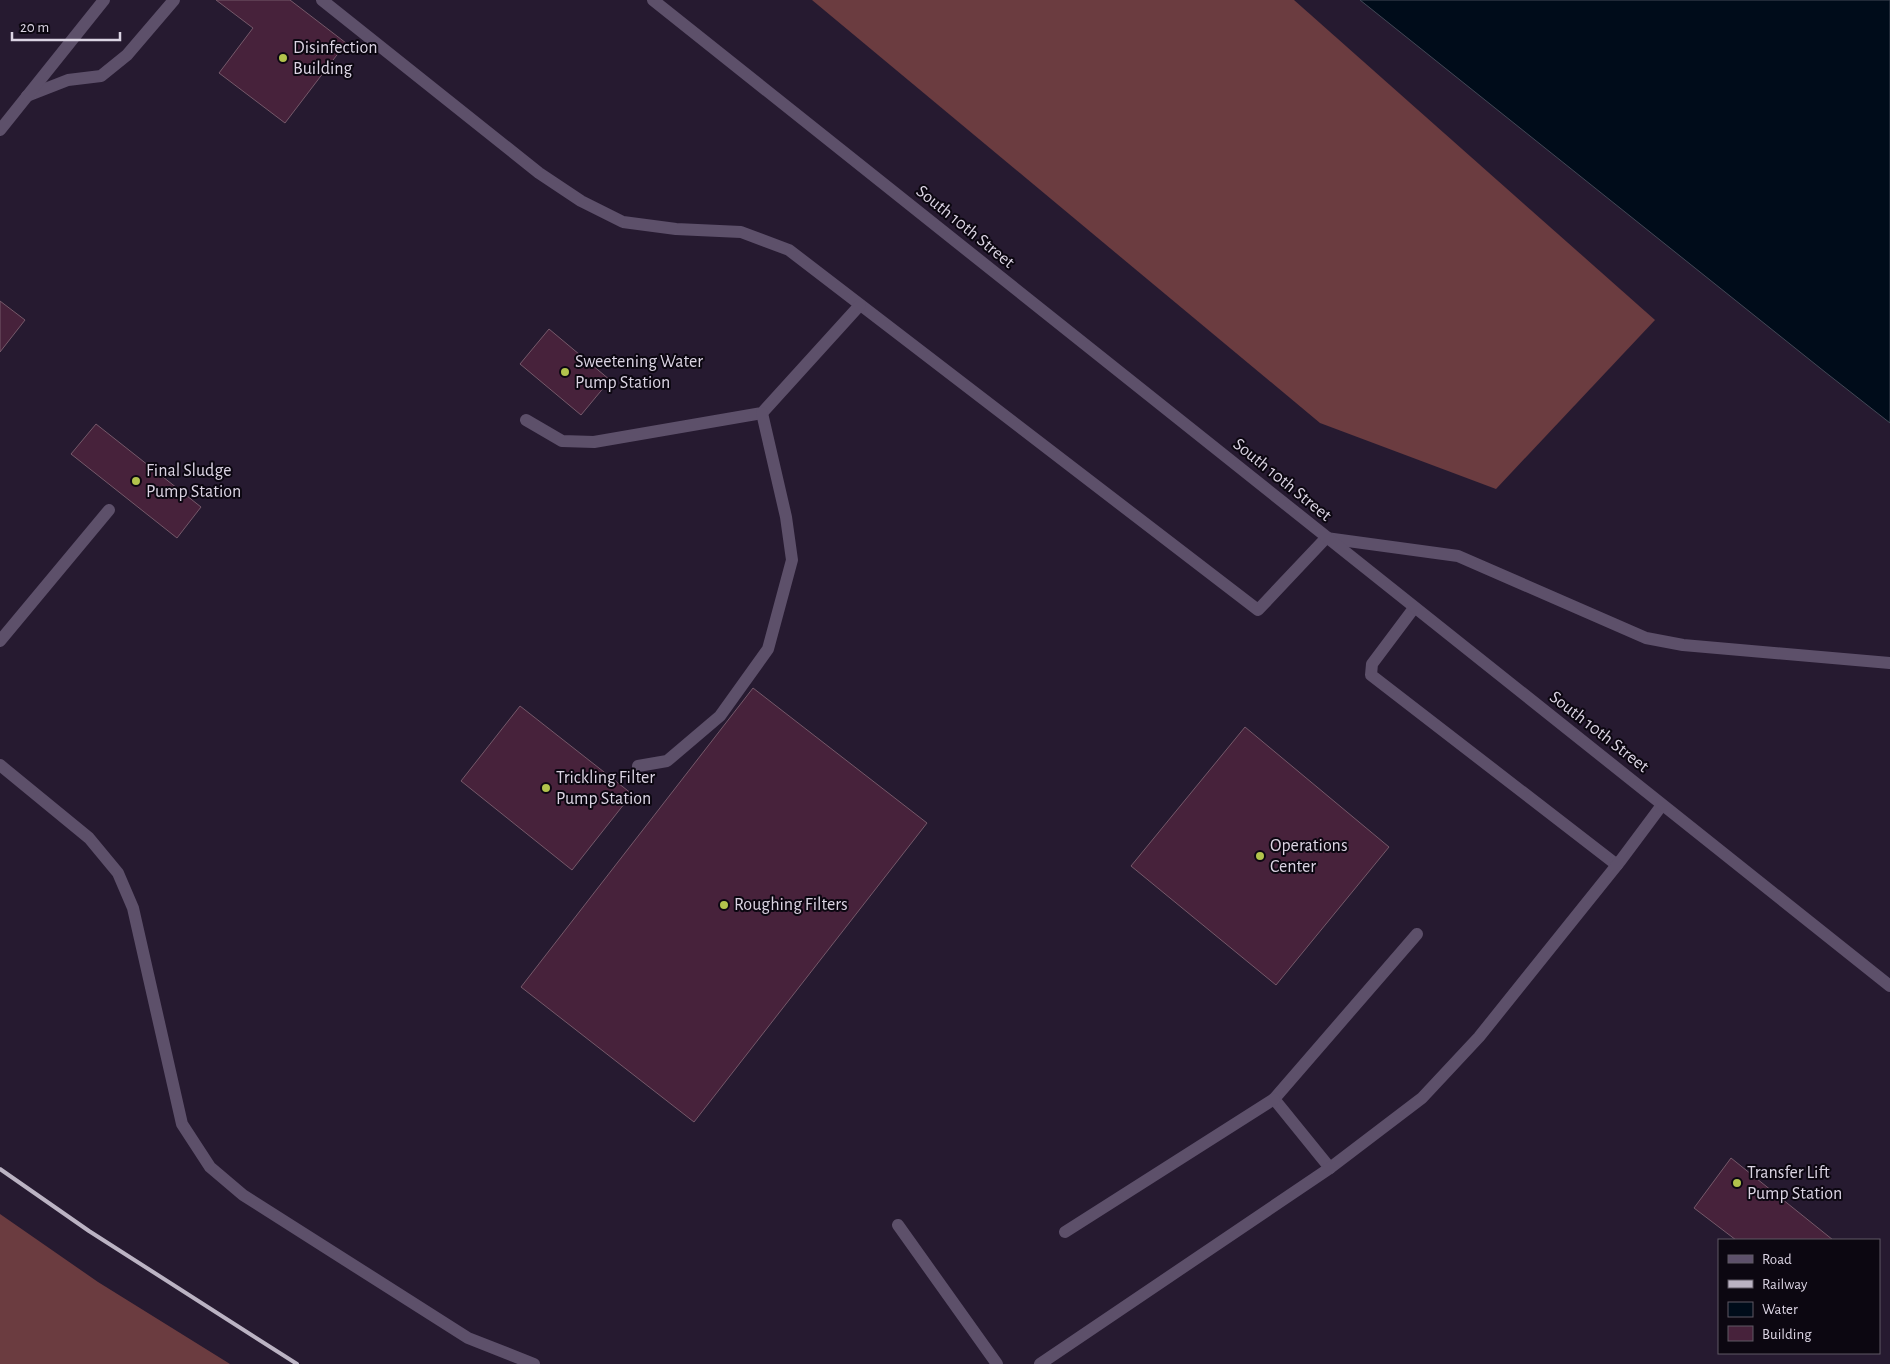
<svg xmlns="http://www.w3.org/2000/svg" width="1890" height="1364" font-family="'Alegreya Sans',sans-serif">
<rect width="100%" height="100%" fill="#261a30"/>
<!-- forest -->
<g fill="#6b3c40">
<path d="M812,0h482l361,320 -159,169 -176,-66z"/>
<path d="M0,1214l98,68 132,82h-230z"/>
</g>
<!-- water -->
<path fill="#000c1a" stroke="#424856" d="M1360,0h530v423l-65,-51z"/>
<!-- building -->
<g fill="#47223b" stroke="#75596a">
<path d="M216,0h74l56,43 -61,80 -66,-50 34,-45z"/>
<path d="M0,301l25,19 -25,32z"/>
<path d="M549,329l61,51 -29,35 -61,-51z"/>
<path d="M96,424l105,83 -24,31 -106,-84z"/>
<path d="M753,688l174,135 -233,299 -173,-135z"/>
<path d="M520,706l112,88 -60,76 -111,-89z"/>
<path d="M1245,727l144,120 -113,138 -145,-119z"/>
<path d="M1731,1158l102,82h-97l-42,-32z"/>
</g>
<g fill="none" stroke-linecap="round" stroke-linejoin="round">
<!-- lane -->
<g stroke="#5d506a" stroke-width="12">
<path d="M322,0l217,173 42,28 42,21 53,7 65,3 48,18 469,360 68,-72 132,18 188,82 37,7 207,18"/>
<path d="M27,96l41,-16 33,-4 26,-21 47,-55"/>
<path d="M0,130l104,-130"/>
<path d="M526,420l36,21 32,1 168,-29 98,-108"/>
<path d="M1414,608l-42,56 -1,11 246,190"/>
<path d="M0,641l109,-131"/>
<path d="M0,765l89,73 29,35 15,35 49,216 28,43 33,28 225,143 66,26"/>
<path d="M638,766l29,-5 53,-45 48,-67 24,-89 -6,-43 -24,-104"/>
<path d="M1330,1168l-56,-69 143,-165"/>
<path d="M898,1225l99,139"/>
<path d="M1065,1232l209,-133"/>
<path d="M1040,1364l290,-196 92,-70 57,-61 142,-177 41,-55"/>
</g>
<!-- street -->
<path stroke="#5d506a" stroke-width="12" d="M653,0l1237,986"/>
<!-- rail -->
<path stroke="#bbb3c3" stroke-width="4" d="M0,1169l89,62 208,133"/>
</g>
<!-- markers -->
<g fill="#b2c34c" stroke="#0c0711" stroke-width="2">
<circle cx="283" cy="58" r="5"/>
<circle cx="565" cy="372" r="5"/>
<circle cx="136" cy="481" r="5"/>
<circle cx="546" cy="788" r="5"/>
<circle cx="1260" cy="856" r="5"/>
<circle cx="724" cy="905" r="5"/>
<circle cx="1737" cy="1183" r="5"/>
</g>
<g text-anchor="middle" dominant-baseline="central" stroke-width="4" stroke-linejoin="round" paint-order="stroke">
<!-- poi labels -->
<g font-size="18" fill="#dbd4e3" stroke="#0c0711" text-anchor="start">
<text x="293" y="48">Disinfection<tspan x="293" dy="21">Building</tspan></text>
<text x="575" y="362">Sweetening Water<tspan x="575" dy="21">Pump Station</tspan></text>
<text x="146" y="471">Final Sludge<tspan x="146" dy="21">Pump Station</tspan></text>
<text x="556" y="778">Trickling Filter<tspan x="556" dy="21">Pump Station</tspan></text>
<text x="1270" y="846">Operations<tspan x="1270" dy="21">Center</tspan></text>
<text x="734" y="905">Roughing Filters</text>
<text x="1747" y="1173">Transfer Lift<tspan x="1747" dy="21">Pump Station</tspan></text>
</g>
<!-- street labels -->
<g font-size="18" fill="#dbd4e3" stroke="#0c0711">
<text transform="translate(965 227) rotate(39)">South 10th Street</text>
<text transform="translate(1282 480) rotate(39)">South 10th Street</text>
<text transform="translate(1599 732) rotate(38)">South 10th Street</text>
</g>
</g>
<!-- legend -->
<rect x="1718" y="1239" width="162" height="115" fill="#0c0711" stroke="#5f5965"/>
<rect x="1728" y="1255" width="25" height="8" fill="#5d506a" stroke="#5f5965"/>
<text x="1762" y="1264" font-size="15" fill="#dbd4e3">Road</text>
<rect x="1728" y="1280" width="25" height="8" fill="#bbb3c3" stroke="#5f5965"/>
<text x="1762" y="1289" font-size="15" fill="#dbd4e3">Railway</text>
<rect x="1728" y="1302" width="25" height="15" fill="#000c1a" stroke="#5f5965"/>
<text x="1762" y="1314" font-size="15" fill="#dbd4e3">Water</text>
<rect x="1728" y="1326" width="25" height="15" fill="#47223b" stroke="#5f5965"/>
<text x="1762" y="1339" font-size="15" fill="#dbd4e3">Building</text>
<!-- scale -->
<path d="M12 32v8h108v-8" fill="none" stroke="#dbd4e3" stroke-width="2.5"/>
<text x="20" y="32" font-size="15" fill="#dbd4e3" stroke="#0c0711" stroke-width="4" paint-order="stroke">20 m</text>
</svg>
